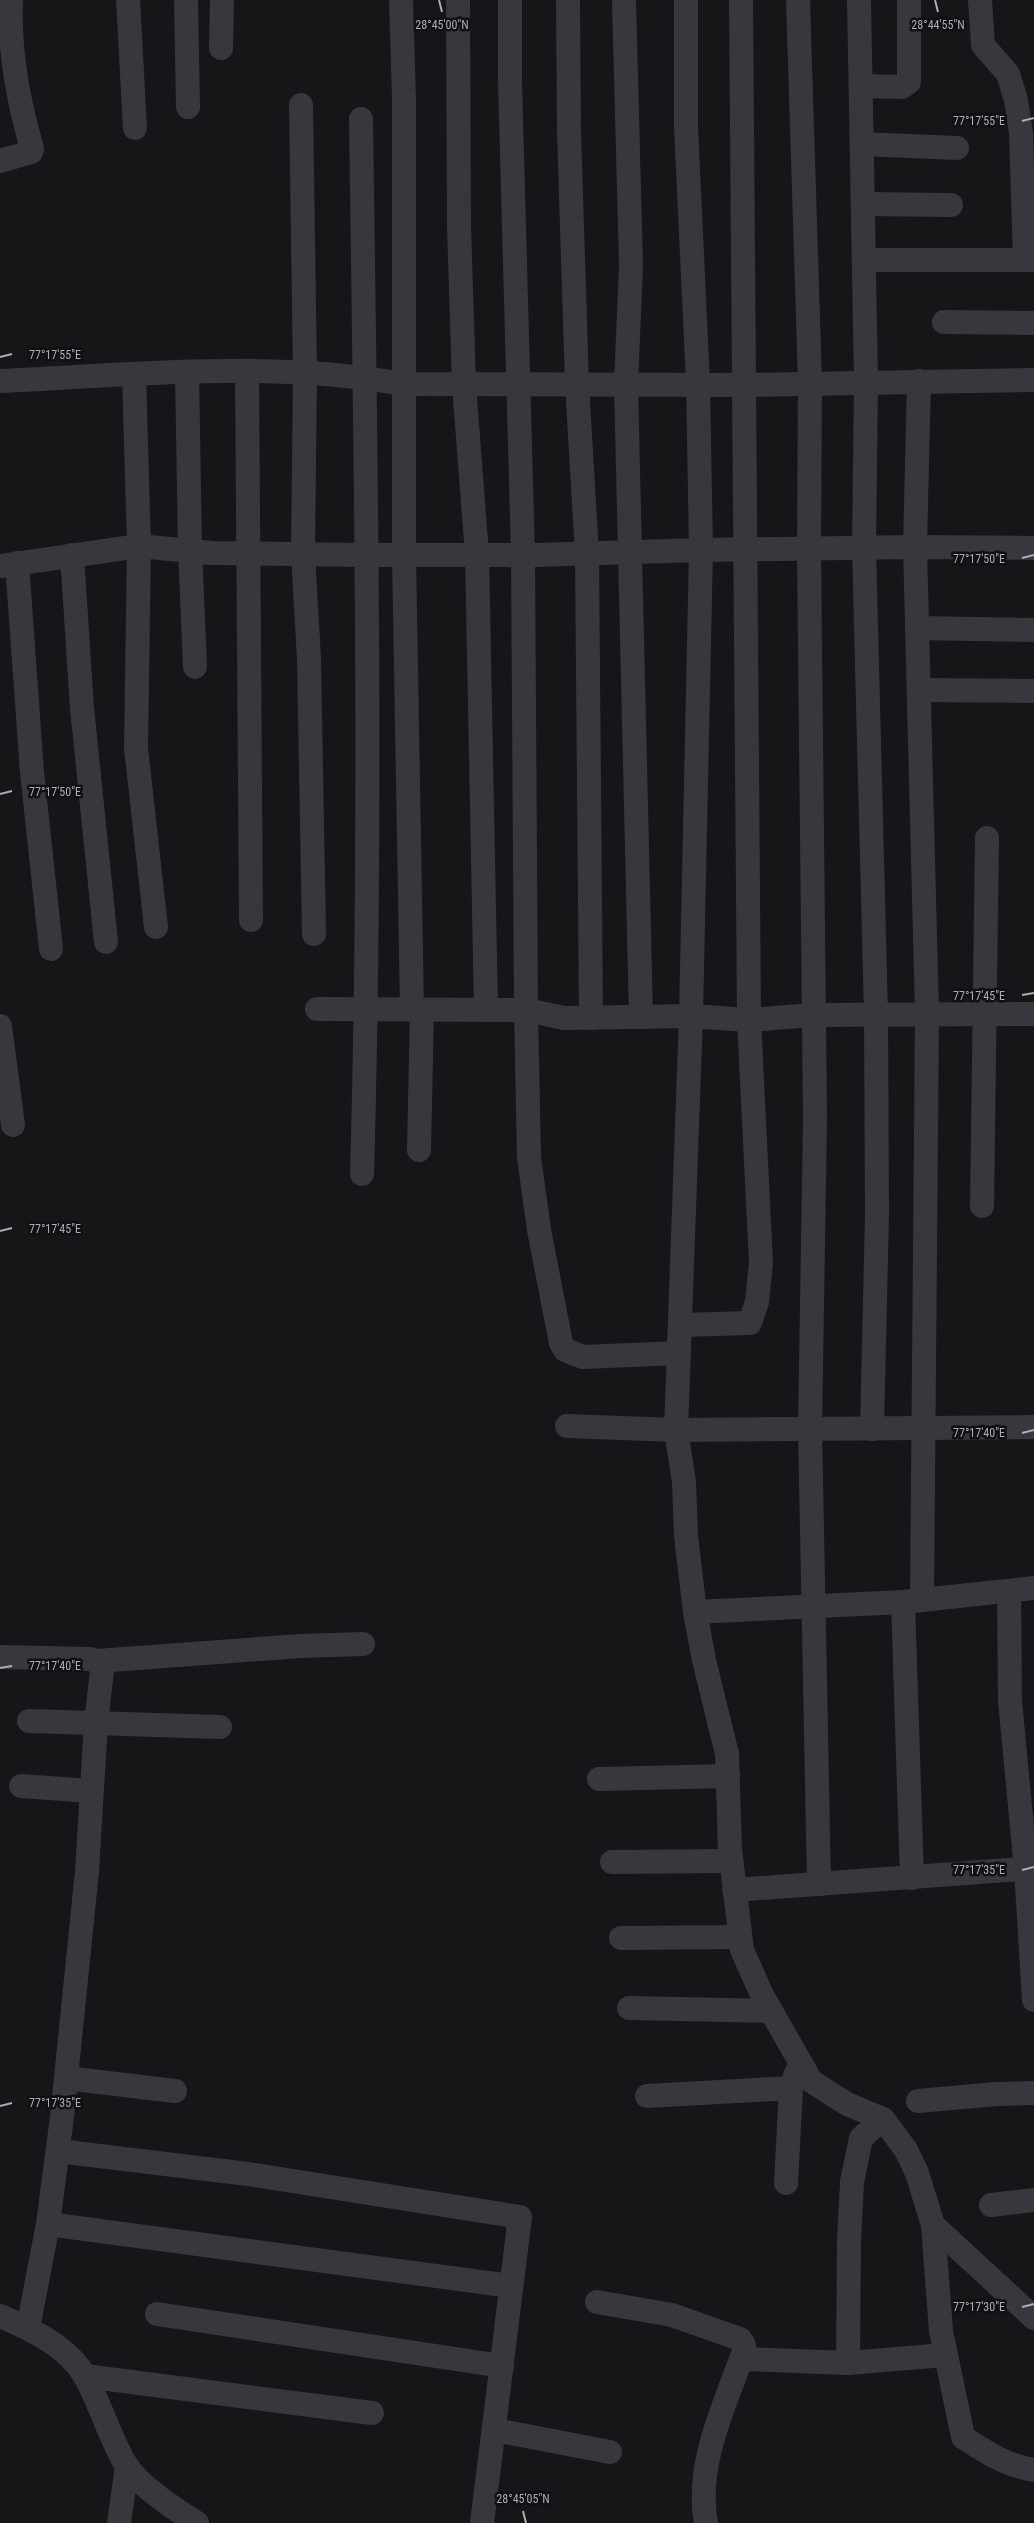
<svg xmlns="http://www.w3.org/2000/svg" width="1034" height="2523" font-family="'Roboto Condensed',sans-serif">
<rect width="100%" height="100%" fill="#161618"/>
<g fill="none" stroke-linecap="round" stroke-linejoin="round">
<!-- minor -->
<g stroke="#37383d" stroke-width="24">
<path d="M128,0l7,128"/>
<path d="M186,0l2,107"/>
<path d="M401,0l3,99v456l8,455"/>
<path d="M458,0l1,225 5,160 13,169 9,456"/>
<path d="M510,0v81l13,474 3,455 3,147 10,73 22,113 4,7 18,7 96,-4"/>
<path d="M568,0l1,132 8,252 10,170 4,464"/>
<path d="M624,0l7,265 -5,119 15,633"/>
<path d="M798,0l12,382 -1,167 6,570 -5,310 9,455"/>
<path d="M859,0l7,381 -2,167 12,466 1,200 -5,215"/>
<path d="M980,0l3,45 25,29 8,26 5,33 4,127"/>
<path d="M221,48l1,-48"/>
<path d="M861,86l41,1 7,-5v-82"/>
<path d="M301,105l4,267 -2,181 6,106 5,275"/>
<path d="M361,119c5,352 11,703 1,1055"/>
<path d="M862,144l95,4"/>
<path d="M0,161l31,-9 1,-3c-14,-50 -23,-97 -21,-149"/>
<path d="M863,204l88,1"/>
<path d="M864,260h170"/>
<path d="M944,322l90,1"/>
<path d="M187,372l3,177 5,118"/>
<path d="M247,372l4,548"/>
<path d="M134,375l5,171 -3,202 20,179"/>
<path d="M0,381c134,-6 270,-21 403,3l342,1 289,-5"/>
<path d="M919,381l-4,166 12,467 -5,586"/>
<path d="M72,555l10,153 24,234"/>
<path d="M17,563l15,209 19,177"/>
<path d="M0,566l139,-20 72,7 155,2h169l166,-5 214,-3 119,1"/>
<path d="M917,628l117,2"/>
<path d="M919,690l115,1"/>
<path d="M317,1009l209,1 38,8 127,-2 58,4 64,-5 221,-1"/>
<path d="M0,1026l13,99"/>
<path d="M419,1150l3,-140"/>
<path d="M982,1206l5,-368"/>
<path d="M680,1325l70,-2 7,-21 4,-39 -12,-243 -8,-1020"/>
<path d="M567,1426l109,4 15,-414 10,-466 -3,-167 -12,-256v-127"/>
<path d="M1009,1591l1,110 16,168 8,131"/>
<path d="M903,1602l9,276"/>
<path d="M695,1612l208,-10 131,-14"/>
<path d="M0,1657l90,2 7,2 5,9 -6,53 -9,148 -25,246 -14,107 -20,104"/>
<path d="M97,1661l203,-15 63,-2"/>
<path d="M29,1721l191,6"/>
<path d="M599,1779l129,-3"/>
<path d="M21,1786l70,5"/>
<path d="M612,1862l119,-1"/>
<path d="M734,1890l300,-22"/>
<path d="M621,1938l119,-1"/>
<path d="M629,2008l142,3"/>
<path d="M66,2078l109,13"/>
<path d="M647,2096l144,-8"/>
<path d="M918,2101l79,-7 37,-1"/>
<path d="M883,2119l23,31 11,23 16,52 101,93"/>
<path d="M58,2151l190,23 272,43 -38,306"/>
<path d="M786,2183l5,-95 5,-15"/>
<path d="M991,2205l43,-5"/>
<path d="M48,2224l463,62"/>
<path d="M933,2225l8,106 22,106c22,15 44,29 71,33"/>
<path d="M597,2302l75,13 68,24 4,6v6c-19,54 -49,113 -38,172"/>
<path d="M157,2314l345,52"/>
<path d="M0,2316c31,13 69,31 86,62 15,28 24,60 40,87 14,22 50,45 71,58"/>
<path d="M741,2359l107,4 97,-8"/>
<path d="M848,2363l1,-123 3,-58 9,-44 22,-19 -36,-15 -36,-23 -49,-86 -20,-45 -12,-101 -3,-95 -23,-94 -9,-48 -9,-76 -2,-54 -8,-52 358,-3"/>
<path d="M85,2376l287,37"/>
<path d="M495,2430l115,22"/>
<path d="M119,2523l8,-57"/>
</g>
</g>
<!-- ticks -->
<path fill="none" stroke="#a8adb8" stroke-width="2" d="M439,0l3,12M935,0l3,12M1022,121l12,-3M0,357l12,-3M1022,558l12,-3M0,794l12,-3M1022,995l12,-2M0,1231l12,-3M1022,1433l12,-3M0,1668l12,-2M1022,1870l12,-3M0,2106l12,-3M1022,2307l12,-3M523,2511l3,12"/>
<g font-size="12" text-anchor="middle" fill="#a8adb8" stroke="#111113" stroke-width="5" stroke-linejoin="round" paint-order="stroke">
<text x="442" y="29">28°45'00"N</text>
<text x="938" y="29">28°44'55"N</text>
<text x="979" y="125">77°17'55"E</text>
<text x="55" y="359">77°17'55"E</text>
<text x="979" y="563">77°17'50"E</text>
<text x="55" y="796">77°17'50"E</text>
<text x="979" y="1000">77°17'45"E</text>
<text x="55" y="1233">77°17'45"E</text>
<text x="979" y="1437">77°17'40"E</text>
<text x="55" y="1670">77°17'40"E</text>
<text x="979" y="1874">77°17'35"E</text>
<text x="55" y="2107">77°17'35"E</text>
<text x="979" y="2311">77°17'30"E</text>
<text x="523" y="2503">28°45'05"N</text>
</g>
</svg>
